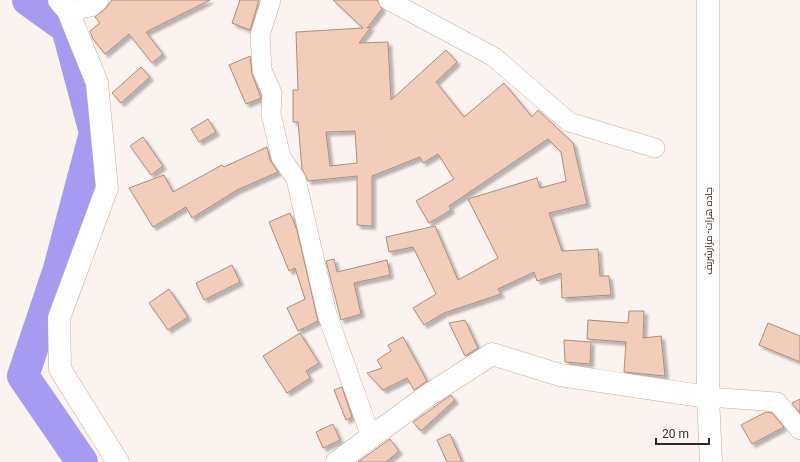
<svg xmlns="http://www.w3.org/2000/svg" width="800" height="462" font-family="Roboto,Cairo,sans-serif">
<defs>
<filter id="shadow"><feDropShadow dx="3.5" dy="3.5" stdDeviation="1" flood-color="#0004"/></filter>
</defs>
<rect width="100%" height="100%" fill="#faf3ef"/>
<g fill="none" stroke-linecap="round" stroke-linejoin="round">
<!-- river -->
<path stroke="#a69af1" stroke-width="32" d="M28,0l39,28 28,105 -36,136 -36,107 59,86"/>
</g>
<!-- building -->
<g fill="#f2cdb9" stroke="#ad8c7a" fill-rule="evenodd" filter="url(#shadow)">
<path d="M112,0h98l-64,32 17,22 -11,9 -23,-29 -24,20 -12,-15 -3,-8 10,-8 -5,-6 11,-9z"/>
<path d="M240,0h19l-9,30 -18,-7z"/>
<path d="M333,0h44l5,9 -15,19 4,-1 -12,16 29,-1 3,58 55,-50 11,12 -21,20 28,35 40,-34 28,34 6,-7 35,33 14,61 -38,9 13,38 36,-2 2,27h9l2,19 -49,3 -1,-25 -24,8 -3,-9 -36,17 3,5 -57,19 -20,12 -11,-17 23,-14 -23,-47 -24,5 -3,-15 49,-11 23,54 40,-22 -30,-59 69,-21 3,10 26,-7 -5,-29 -13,-13 -99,67 2,4 -22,13 -13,-22 38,-22 -16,-25 -15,9 -3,-6 -48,19v50l-15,-1v-49l-49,5 -6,-12 -4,-47h-5v-32h5l-2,-58 67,-4zM355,131l2,32 -27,3 -4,-34z"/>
<path d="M250,56l2,18 9,24 -15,6 -17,-39z"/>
<path d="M141,67l9,10 -29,26 -9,-10z"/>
<path d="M208,119l8,13 -17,10 -8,-13z"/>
<path d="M143,137l20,29 -12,9 -21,-29z"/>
<path d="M267,147l3,13 8,12 -41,18 -45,28 -6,-11 -33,20 -24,-39 35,-13 9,17 49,-27 2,2z"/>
<path d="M290,213l7,17 21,91 -20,10 -11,-23 18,-9 -10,-31 -6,3 -20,-49z"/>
<path d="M334,259l3,13 50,-12 3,15 -36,8 7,31 -20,6 -15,-59z"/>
<path d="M232,265l8,17 -36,18 -8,-17z"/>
<path d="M169,289l19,28 -20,13 -19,-27z"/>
<path d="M629,311h15l-1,27 18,-2 4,40 -41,-4 2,-30 -39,-3 1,-19 40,3z"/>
<path d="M465,320l13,28 -13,8 -16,-33z"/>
<path d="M768,323l32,13v26l-41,-17z"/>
<path d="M300,333l19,30 -13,8 4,7 -23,15 -24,-37z"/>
<path d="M403,337l24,44 -13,9 -7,-12 -24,12 -16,-17 15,-5 -5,-8 14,-9 -3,-6z"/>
<path d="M564,340l27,2 -1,22 -25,-2z"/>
<path d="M342,387l10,30 -6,3 -12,-30z"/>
<path d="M451,395l4,5 -34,31 -8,-9z"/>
<path d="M800,399v14l-8,-10z"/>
<path d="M766,412l6,1 12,14 -32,17 -11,-19z"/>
<path d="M333,424l7,16 -17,8 -7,-16z"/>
<path d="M450,434l12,28h-15l-10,-22z"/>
<path d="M390,439l9,12 -13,11h-28z"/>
</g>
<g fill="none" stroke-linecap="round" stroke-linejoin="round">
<!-- minor casing -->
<g stroke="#ccaa97" stroke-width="20">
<g id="minor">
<path d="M271,0l-11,35 2,35 10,23 -1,21 10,43 15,22 31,135 44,123"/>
<path d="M388,0l106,57 75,65 86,26"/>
<path d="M68,11l23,-4 8,-7"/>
<path d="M708,397l69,5 23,28"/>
</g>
</g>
<!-- tertiary casing -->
<g stroke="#ccaa97" stroke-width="23">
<g id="tertiary">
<path d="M59,0l9,11 29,72 10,105 -48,130 1,51 58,93"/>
<path d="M337,462l90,-66 65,-42 68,21 148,22"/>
</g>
</g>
<!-- trunk casing -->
<g stroke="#ccaa97" stroke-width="23">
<path id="trunk" d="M708,0v397l3,65"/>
</g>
<!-- minor -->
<use href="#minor" stroke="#fff" stroke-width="19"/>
<!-- tertiary -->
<use href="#tertiary" stroke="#fff" stroke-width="22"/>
<!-- trunk -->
<use href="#trunk" stroke="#fff" stroke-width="22"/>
</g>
<g text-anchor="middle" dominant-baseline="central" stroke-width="3" stroke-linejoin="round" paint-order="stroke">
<!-- street labels -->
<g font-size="10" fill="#342720" stroke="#fff">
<text transform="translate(708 231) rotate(-90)">جاده هرات- مزارشریف</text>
</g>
</g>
<!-- scale -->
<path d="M656 438v6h53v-6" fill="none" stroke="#342720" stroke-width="2"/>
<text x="662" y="438" font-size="12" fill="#342720" stroke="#ffffff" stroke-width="3" paint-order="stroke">20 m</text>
</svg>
